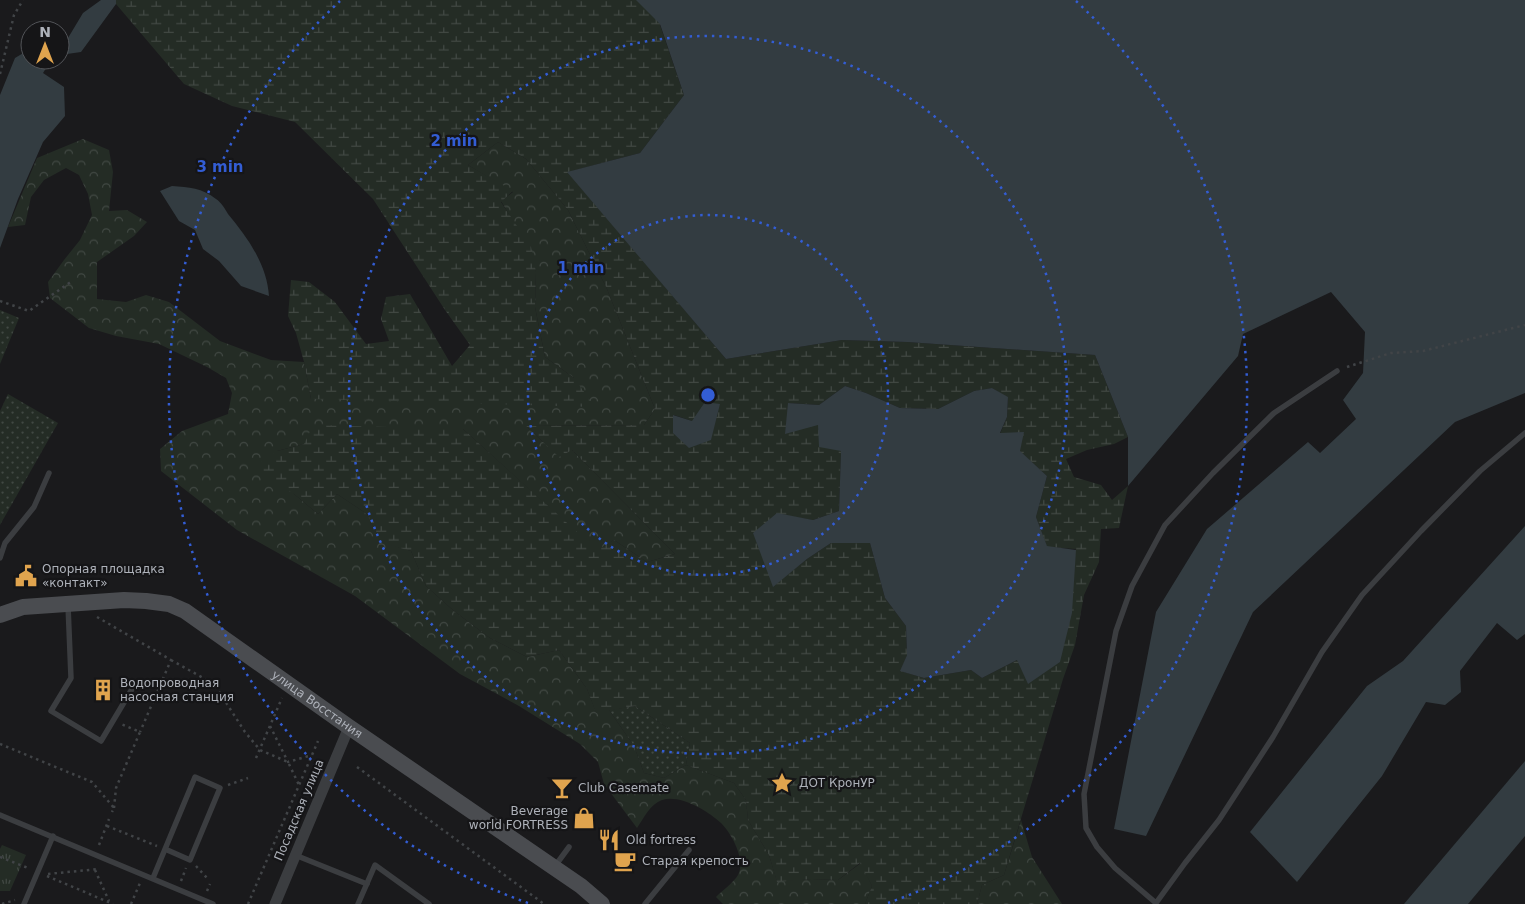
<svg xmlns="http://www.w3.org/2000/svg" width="1525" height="904" font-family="'DejaVu Sans',sans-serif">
<defs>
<pattern id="grass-dots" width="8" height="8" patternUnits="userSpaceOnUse" patternTransform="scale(1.25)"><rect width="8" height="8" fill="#242c25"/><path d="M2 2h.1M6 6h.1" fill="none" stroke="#414843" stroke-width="1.8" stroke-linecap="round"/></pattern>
<pattern id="forest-crowns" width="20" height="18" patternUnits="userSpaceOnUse" patternTransform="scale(1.25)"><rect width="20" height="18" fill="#242c25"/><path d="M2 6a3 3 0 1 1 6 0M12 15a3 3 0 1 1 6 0" fill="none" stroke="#414843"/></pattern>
<pattern id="wetland-marsh" width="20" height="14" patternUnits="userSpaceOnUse" patternTransform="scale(1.25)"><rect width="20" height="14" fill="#242c25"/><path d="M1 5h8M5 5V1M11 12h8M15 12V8" fill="none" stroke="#414843"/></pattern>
<pattern id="park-tufts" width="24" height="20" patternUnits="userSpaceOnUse" patternTransform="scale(1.25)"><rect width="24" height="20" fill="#242c25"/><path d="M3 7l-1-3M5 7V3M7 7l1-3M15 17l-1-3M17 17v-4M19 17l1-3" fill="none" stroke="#414843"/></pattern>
</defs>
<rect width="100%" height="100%" fill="#1a1a1c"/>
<!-- grass -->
<g fill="url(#grass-dots)">
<path d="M0,310l19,8 -19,46z"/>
<path d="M8,394l50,29 -58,102v-114z"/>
<path d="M635,706l55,37 -4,22 -22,13 -20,-5 -10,-27 -25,-36z"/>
</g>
<!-- forest -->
<g fill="url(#forest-crowns)">
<path d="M83,139l26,11 4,22 -4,39 18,-1 20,12 -13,14 -37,26v37l29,3 20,-7 23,7 51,39 51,19 33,2 7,37 263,-21 -29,-21 -10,-50 1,-35 -23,-51 -12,-20 12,-9 -45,-27 30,-23 28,17 42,51 39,79 48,120 -11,16 -118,1 17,16 29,8 103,104 -28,8 -33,-22 -17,11 -134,-122 -159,15 -27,7 17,43 24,20 19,-20 30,20 14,28 30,9 15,35 28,25 36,27 37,19 32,-7 28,39 9,23 13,-2 25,36 10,27 20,5 22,-13 48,18 12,17 2,20 21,35 8,26 35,-2 26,1 23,-17 11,23 -7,18h-142l-7,-7c6,-6 18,-15 22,-22 8,-15 -6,-41 -17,-52 -13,-12 -41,-29 -59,-23 -12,4 -18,18 -25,28l-33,-44 -6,-22 -18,-18 -61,-38 -59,-32 -105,-78 -118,-66 -76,-59 -1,-22 22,-18 46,-17 4,-21 -6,-15 -19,-11 -48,-23 -43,-8 -27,-8 -39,-30 -2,-16 16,-22 16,-20 12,-25 -4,-21 -9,-19 -13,-7 -22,12 -13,17 -6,28 -17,2 29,-69z"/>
<path d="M1021,820l11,37 30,47h-85l5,-19 22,-10z"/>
</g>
<!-- wetland -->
<path fill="url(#wetland-marsh)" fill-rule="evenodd" d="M116,0h682l-138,25 24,70 -44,58 -72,19 158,187 116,-19 65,2 188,13 33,82 -14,7 -27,6 -21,9 8,18 27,8 11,15 16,-14 -9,42 -18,1 -2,33 -15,33 -9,50 -12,34 -59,196 -22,10 -5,19h-112l7,-18 -12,-23 -22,17 -26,-1 -35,3 -8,-27 -21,-35 -2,-20 -12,-17 -48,-18 4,-22 -55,-37 -39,7 -9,-24 -28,-39 -32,7 -37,-19 -36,-27 -28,-25 -15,-35 -30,-8 -14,-29 -30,-20 -19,20 -24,-20 -40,-27 23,-16 27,-7 9,-19 150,4 134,121 17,-10 33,22 28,-8 -103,-104 -13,7 -33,-31 118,-1 11,-16 -48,-120 -39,-79 -42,-51 -28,-17 -30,23 45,26 -12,11 30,45 5,25 -1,35 10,50 29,21 21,29 -284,-8 -7,-37 -8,-29 -8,-17 3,-36 18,2 26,20 31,42 23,-3 -8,-22 5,-22 24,-3 42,72 18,-21 -25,-35 -72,-111 -78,-77 -63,-16 -48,-22 -68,-80zM845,386l21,7 34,15 38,1 36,-18 18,-3 16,10 -1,19 -7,17 47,42 -11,41 11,30 29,2 -59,111 -35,18 -11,-8 -47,8 -23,-7 6,-16 -1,-29 -21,-28 -15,-55h-39l-24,16 -34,27 4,-72 36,6 26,-9 2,-60 -22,-26 -31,-22 31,2zM674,415l18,6 -19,12z"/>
<!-- park -->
<path fill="url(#park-tufts)" d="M2,845l24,10 -16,36h-10v-42z"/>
<!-- water -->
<g fill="#333c41">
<path d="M101,0h15v4l-35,48 -21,3v-12h5l18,-30z"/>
<path d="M636,0h889v393l-70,29 -202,190 -107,224 -32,-7 42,-217 51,-83 101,-87 12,11 36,-34 -13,-19 20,-27 2,-41 -34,-40 -88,42 -5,22 -110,130v-49l-33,-82 -188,-13 -65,-2 -116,19 -159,-187 73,-19 44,-58 -24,-71z"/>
<path d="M30,49v11h21l-8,13 21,14 1,29 -22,26 -25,57 -18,49v-153l15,-37z"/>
<path d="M172,186c17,1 30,2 44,13 5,3 9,10 12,15 19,23 39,50 41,82l-28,-10 -22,-25 -16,-12 -8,-19 -16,-9 -19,-30z"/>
<path d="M845,386l21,7 34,15 38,1 36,-18 18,-3 16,9 -1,20 -7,16 24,-1 -4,19 27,25 -11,41 11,29 29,4 -4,63 -12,49 -32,22 -11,-24 -35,18 -11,-8 -47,8 -24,-7 7,-16 -1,-29 -21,-28 -15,-55h-39l-24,16 -34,28 -20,-54 24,-20 36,7 26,-9 2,-60 -22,-4 -1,-22 -33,9 3,-31 31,2z"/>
<path d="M705,402l15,2 -9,36 -22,8 -16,-15v-18l19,6z"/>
<path d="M1525,526v108l-8,6 -20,-17 -37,48 1,21 -16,13 -19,-3 -44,74 -85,106 -47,-50 117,-146 36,-25z"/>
<path d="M1525,761v75l-57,68h-64z"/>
</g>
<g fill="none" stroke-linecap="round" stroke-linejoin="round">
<!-- path -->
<g stroke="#414447" stroke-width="2.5" stroke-dasharray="2.5 4" stroke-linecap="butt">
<path d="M0,74l14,-59 9,-15"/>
<path d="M0,301l29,10 43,-30"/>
<path d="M1347,367l44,-14 32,-2 102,-26"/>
<path d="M97,617l74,43 -31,72"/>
<path d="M171,660l43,24 31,48 15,18 28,12 11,23"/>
<path d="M270,726l18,36 24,-7"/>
<path d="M0,744l92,38 22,26 -2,4"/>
<path d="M256,758l26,-60"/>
<path d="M357,767l187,137"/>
<path d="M228,785l20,-7"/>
<path d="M114,808l2,-20 24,-56 -19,-8"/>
<path d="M107,826l50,20"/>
<path d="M99,845l10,-26"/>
<path d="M0,857l28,11"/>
<path d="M196,866l11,12"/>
<path d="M95,870l14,31"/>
<path d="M48,874l51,-5"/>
<path d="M47,876l66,28"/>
<path d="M181,881l5,-13"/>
<path d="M207,891l3,-7"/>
<path d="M2,904l13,-4"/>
<path d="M131,904l9,-21"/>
<path d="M248,904l70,-163"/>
</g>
<!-- lane -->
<g stroke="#3b3d40" stroke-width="5.5">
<path d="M1337,371l-63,42 -61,60 -48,52 -33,61 -16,45 -32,163 2,34 11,19 18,21 41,35 29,-40 34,-43 54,-83 49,-85 40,-57 59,-64 59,-60 45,-38"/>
<path d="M0,558l5,-15 29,-36 15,-34"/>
<path d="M68,605l3,73 -20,33 50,30 31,-52"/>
<path d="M0,815l213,89"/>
<path d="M295,855l72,29"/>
<path d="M555,866l14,-19"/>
<path d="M153,878l42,-101 25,11 -30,72 -25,-11"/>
<path d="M24,904l29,-68"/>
<path d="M358,904l17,-39 54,39"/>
<path d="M645,904l44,-54"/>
</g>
<!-- street -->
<path stroke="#3b3d40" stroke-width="11" d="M275,904l74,-177"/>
<!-- secondary -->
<path stroke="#4a4c50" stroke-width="16" id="s1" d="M0,615l23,-8 101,-7 22,1 23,3 16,7 164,116 232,159 21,18"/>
</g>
<!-- distance rings -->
<g fill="none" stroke="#335dd4" stroke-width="2.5" stroke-dasharray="2.5 5">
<circle cx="708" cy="395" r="180"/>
<circle cx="708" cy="395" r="359"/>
<path d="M528 903A539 539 0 0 1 340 1M1076 1A539 539 0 0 1 888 903"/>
</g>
<!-- icons -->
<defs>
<g id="civic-bare" transform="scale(1.725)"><path d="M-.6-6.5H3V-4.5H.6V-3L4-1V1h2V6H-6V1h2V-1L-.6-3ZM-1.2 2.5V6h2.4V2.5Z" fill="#e0a44e" stroke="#151517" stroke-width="2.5" paint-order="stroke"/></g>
<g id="building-bare" transform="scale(1.725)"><path d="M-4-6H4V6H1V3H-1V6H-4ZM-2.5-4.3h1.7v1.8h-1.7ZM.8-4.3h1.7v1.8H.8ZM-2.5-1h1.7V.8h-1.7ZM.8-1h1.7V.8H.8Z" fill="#e0a44e" stroke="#151517" stroke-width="2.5" paint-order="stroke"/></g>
<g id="sight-bare" transform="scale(1.725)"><path d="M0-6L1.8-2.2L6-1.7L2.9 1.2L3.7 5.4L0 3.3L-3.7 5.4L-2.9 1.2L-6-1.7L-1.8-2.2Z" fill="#e0a44e" stroke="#151517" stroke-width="2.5" paint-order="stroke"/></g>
<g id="bar-bare" transform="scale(1.725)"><path d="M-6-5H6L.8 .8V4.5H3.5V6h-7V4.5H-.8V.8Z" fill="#e0a44e" stroke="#151517" stroke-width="2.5" paint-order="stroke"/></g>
<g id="shop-bare" transform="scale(1.725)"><path d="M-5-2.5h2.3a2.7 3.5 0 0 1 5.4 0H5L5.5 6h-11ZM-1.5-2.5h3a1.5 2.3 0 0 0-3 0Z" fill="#e0a44e" stroke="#151517" stroke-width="2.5" paint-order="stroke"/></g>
<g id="restaurant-bare" transform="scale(1.725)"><path d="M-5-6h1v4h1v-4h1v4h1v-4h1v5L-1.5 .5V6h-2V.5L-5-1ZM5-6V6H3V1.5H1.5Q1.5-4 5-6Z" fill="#e0a44e" stroke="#151517" stroke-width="2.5" paint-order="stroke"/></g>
<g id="cafe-bare" transform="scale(1.725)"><path d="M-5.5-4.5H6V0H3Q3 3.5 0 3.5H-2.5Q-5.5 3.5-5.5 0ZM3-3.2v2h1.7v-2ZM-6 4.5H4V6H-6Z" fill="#e0a44e" stroke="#151517" stroke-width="2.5" paint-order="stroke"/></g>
</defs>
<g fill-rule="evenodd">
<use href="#civic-bare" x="26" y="576"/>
<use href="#building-bare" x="103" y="690"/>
<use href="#sight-bare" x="782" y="783"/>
<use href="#bar-bare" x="562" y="788"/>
<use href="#shop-bare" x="584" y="818"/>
<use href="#restaurant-bare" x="609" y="840"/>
<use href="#cafe-bare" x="625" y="861"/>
</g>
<g text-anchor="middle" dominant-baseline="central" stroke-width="4.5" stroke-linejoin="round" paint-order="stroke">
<!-- poi labels -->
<g font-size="12" fill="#aeb2ba" stroke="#151517" text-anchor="start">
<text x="42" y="569">Опорная площадка<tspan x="42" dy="14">«контакт»</tspan></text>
<text x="120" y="683">Водопроводная<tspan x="120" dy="14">насосная станция</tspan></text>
<text x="799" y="783">ДОТ КронУР</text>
<text x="578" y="788">Club Casemate</text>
<text x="568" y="811" text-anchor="end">Beverage<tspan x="568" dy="14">world FORTRESS</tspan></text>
<text x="626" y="840">Old fortress</text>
<text x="642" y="861">Старая крепость</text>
</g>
<!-- street labels -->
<g font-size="12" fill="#aeb2ba" stroke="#151517">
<text stroke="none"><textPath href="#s1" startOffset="350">улица Восстания</textPath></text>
<text transform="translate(299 810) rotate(-67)">Посадская улица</text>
</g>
</g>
<circle cx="708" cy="395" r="8" fill="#335dd4" stroke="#151517" stroke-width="2.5"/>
<g font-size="15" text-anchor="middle" font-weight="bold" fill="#335dd4" stroke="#151517" stroke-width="4.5" stroke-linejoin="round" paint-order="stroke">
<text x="454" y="146">2 min</text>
<text x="220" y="172">3 min</text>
<text x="581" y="273">1 min</text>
</g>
<!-- north arrow -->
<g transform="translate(45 45)"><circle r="24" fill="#151517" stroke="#525458"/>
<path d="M0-4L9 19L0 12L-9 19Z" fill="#e0a44e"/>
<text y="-8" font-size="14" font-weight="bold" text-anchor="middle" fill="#aeb2ba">N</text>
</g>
</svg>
